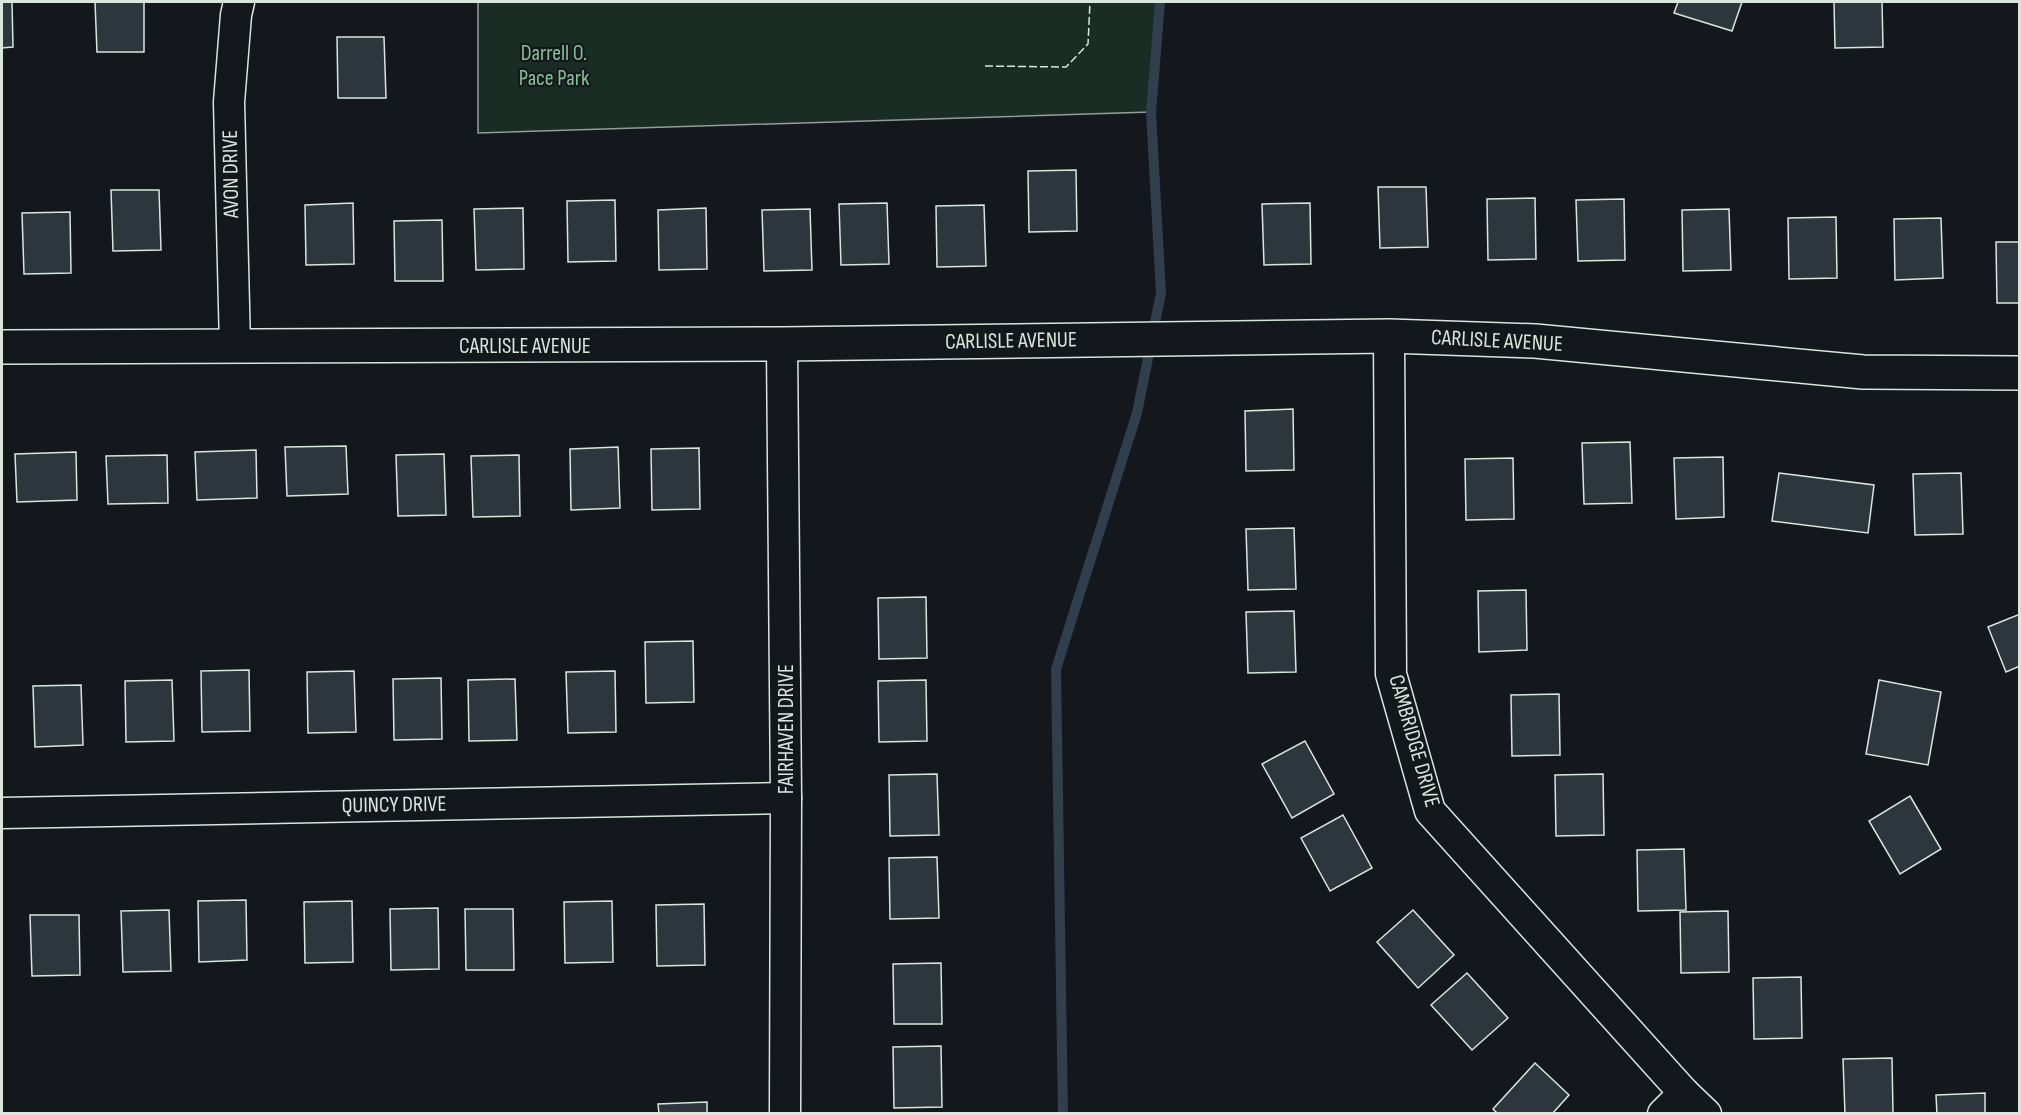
<svg xmlns="http://www.w3.org/2000/svg" width="2021" height="1115" font-family="'Sofia Sans Condensed',sans-serif">
<rect width="100%" height="100%" fill="#14181c"/>
<!-- green -->
<path fill="#1a2d24" stroke="#939e99" stroke-width="1.5" d="M478,2h682l-9,110 -673,21z"/>
<g fill="none" stroke-linecap="round" stroke-linejoin="round">
<!-- stream -->
<path stroke="#2f3f4d" stroke-width="10" d="M1063,1114l-7,-445 81,-256 24,-120 -10,-181 9,-110"/>
</g>
<!-- building -->
<g fill="#2c363c" stroke="#d8e6dc" stroke-width="1.5">
<path d="M2,2h10l1,45 -11,1z"/>
<path d="M95,2h49v50h-47z"/>
<path d="M1678,2h64l-10,29 -58,-18z"/>
<path d="M1834,2h48l1,45 -48,1z"/>
<path d="M337,37h47l2,61h-48z"/>
<path d="M1076,170l1,61 -48,1 -1,-61z"/>
<path d="M1378,187h48l2,60 -48,1z"/>
<path d="M111,190h48l2,60 -48,1z"/>
<path d="M1535,198l1,61 -48,1 -1,-61z"/>
<path d="M1624,199l1,61 -47,1 -2,-61z"/>
<path d="M615,200l1,61 -48,1 -1,-61z"/>
<path d="M353,203l1,61 -48,1 -1,-60z"/>
<path d="M887,203l2,61 -48,1 -2,-61z"/>
<path d="M1310,203l1,61 -47,1 -2,-61z"/>
<path d="M984,205l2,61 -49,1 -1,-61z"/>
<path d="M523,208l1,61 -48,1 -2,-61z"/>
<path d="M706,208l1,61 -48,1 -1,-60z"/>
<path d="M810,209l2,61 -48,1 -2,-61z"/>
<path d="M1729,209l2,61 -48,1 -1,-61z"/>
<path d="M70,212l1,61 -47,1 -2,-61z"/>
<path d="M1836,217l1,61 -48,1 -1,-61z"/>
<path d="M1941,218l2,60 -48,2 -1,-61z"/>
<path d="M442,220l1,61h-48l-1,-60z"/>
<path d="M1996,242h24v61h-23z"/>
<path d="M1293,409l1,61 -48,1 -1,-60z"/>
<path d="M1630,442l2,61 -48,1 -2,-61z"/>
<path d="M346,446l2,48 -61,2 -2,-49z"/>
<path d="M618,447l2,61 -49,2 -1,-61z"/>
<path d="M699,448l1,61 -48,1 -1,-61z"/>
<path d="M256,450l1,48 -60,2 -2,-48z"/>
<path d="M76,452l1,48 -60,2 -2,-48z"/>
<path d="M444,454l2,61 -48,1 -2,-61z"/>
<path d="M167,455l1,48 -60,1 -2,-48z"/>
<path d="M519,455l1,61 -47,1 -2,-61z"/>
<path d="M1723,457l1,60 -48,2 -2,-61z"/>
<path d="M1513,458l1,61 -48,1 -1,-61z"/>
<path d="M1779,473l95,12 -6,48 -96,-12z"/>
<path d="M1961,473l2,61 -48,1 -2,-61z"/>
<path d="M1294,528l2,61 -48,1 -2,-61z"/>
<path d="M1526,590l1,60 -48,2 -1,-61z"/>
<path d="M926,597l1,61 -48,1 -1,-61z"/>
<path d="M1294,611l2,61 -48,1 -2,-61z"/>
<path d="M2020,614v52l-14,6 -18,-45z"/>
<path d="M693,641l1,61 -48,1 -1,-61z"/>
<path d="M249,670l1,61 -48,1 -1,-61z"/>
<path d="M354,671l2,61 -48,1 -1,-61z"/>
<path d="M615,671l1,61 -48,1 -2,-61z"/>
<path d="M441,678l1,61 -48,1 -1,-61z"/>
<path d="M515,679l2,61 -48,1 -1,-61z"/>
<path d="M172,680l2,61 -48,1 -1,-61z"/>
<path d="M926,680l1,61 -48,1 -1,-61z"/>
<path d="M1879,680l62,12 -13,73 -62,-11z"/>
<path d="M81,685l2,60 -48,2 -2,-61z"/>
<path d="M1559,694l1,61 -48,1 -1,-61z"/>
<path d="M1305,741l29,53 -42,24 -30,-54z"/>
<path d="M937,774l2,61 -49,1 -1,-61z"/>
<path d="M1603,774l1,61 -48,1 -1,-61z"/>
<path d="M1910,796l31,53 -41,25 -31,-53z"/>
<path d="M1343,815l29,53 -42,23 -29,-53z"/>
<path d="M1684,849l2,61 -48,1 -1,-61z"/>
<path d="M937,857l2,61 -49,1 -1,-61z"/>
<path d="M246,900l1,60 -48,2 -1,-61z"/>
<path d="M352,901l1,61 -48,1 -1,-61z"/>
<path d="M612,901l1,61 -48,1 -1,-61z"/>
<path d="M704,904l1,61 -48,1 -1,-61z"/>
<path d="M438,908l1,61 -48,1 -1,-61z"/>
<path d="M465,909h48l1,61h-48z"/>
<path d="M169,910l2,61 -48,1 -2,-61z"/>
<path d="M1413,910l41,45 -36,33 -41,-46z"/>
<path d="M1728,911l1,61 -48,1 -1,-61z"/>
<path d="M30,915h49l1,60 -48,1z"/>
<path d="M941,963l1,61h-48l-1,-60z"/>
<path d="M1467,973l41,45 -36,32 -41,-45z"/>
<path d="M1801,977l1,61 -48,1 -1,-61z"/>
<path d="M941,1046l1,61 -48,1 -1,-61z"/>
<path d="M1892,1058l1,56h-48l-2,-55z"/>
<path d="M1535,1063l34,32 -17,19h-54l-5,-5z"/>
<path d="M1985,1093v21h-48l-1,-19z"/>
<path d="M707,1102v12h-48l-1,-10z"/>
</g>
<g fill="none" stroke-linecap="round" stroke-linejoin="round">
<!-- minor casing -->
<g stroke="#d8e6dc" stroke-width="33">
<g id="minor">
<path d="M1389,336l2,338 39,137 254,282 22,21"/>
<path d="M782,344l4,454 -1,316"/>
<path d="M235,347l-6,-245 7,-87 3,-13"/>
<path d="M2,813l784,-15"/>
<path d="M1663,1114l21,-21"/>
</g>
</g>
<!-- tertiary casing -->
<g stroke="#d8e6dc" stroke-width="36">
<path id="tertiary" d="M2,347l780,-3 607,-8 146,5 328,31 157,1"/>
</g>
<!-- minor -->
<use href="#minor" stroke="#14181c" stroke-width="30"/>
<!-- tertiary -->
<use href="#tertiary" stroke="#14181c" stroke-width="33"/>
<!-- fence -->
<path stroke="#d8e6dc" stroke-width="1.5" stroke-dasharray="8 3" stroke-linecap="butt" d="M985,66l81,1 22,-23 2,-42"/>
</g>
<g text-anchor="middle" dominant-baseline="central" stroke-width="4.5" stroke-linejoin="round" paint-order="stroke">
<!-- park labels -->
<g font-size="22" fill="#8ac095" stroke="#14181c">
<text x="554" y="53">Darrell O.<tspan x="554" dy="25">Pace Park</tspan></text>
</g>
<!-- street labels -->
<g font-size="22" fill="#d8e6dc" stroke="#14181c">
<text transform="translate(231 174) rotate(-91)">AVON DRIVE</text>
<text transform="translate(1011 341) rotate(-1)">CARLISLE AVENUE</text>
<text transform="translate(1497 341) rotate(3)">CARLISLE AVENUE</text>
<text x="525" y="346">CARLISLE AVENUE</text>
<text transform="translate(786 729) rotate(-90)">FAIRHAVEN DRIVE</text>
<text transform="translate(1414 741) rotate(74)">CAMBRIDGE DRIVE</text>
<text transform="translate(394 805) rotate(-1)">QUINCY DRIVE</text>
</g>
</g>
<!-- border -->
<rect width="2021" height="1115" fill="none" stroke="#d8e6dc" stroke-width="6"/>
</svg>
